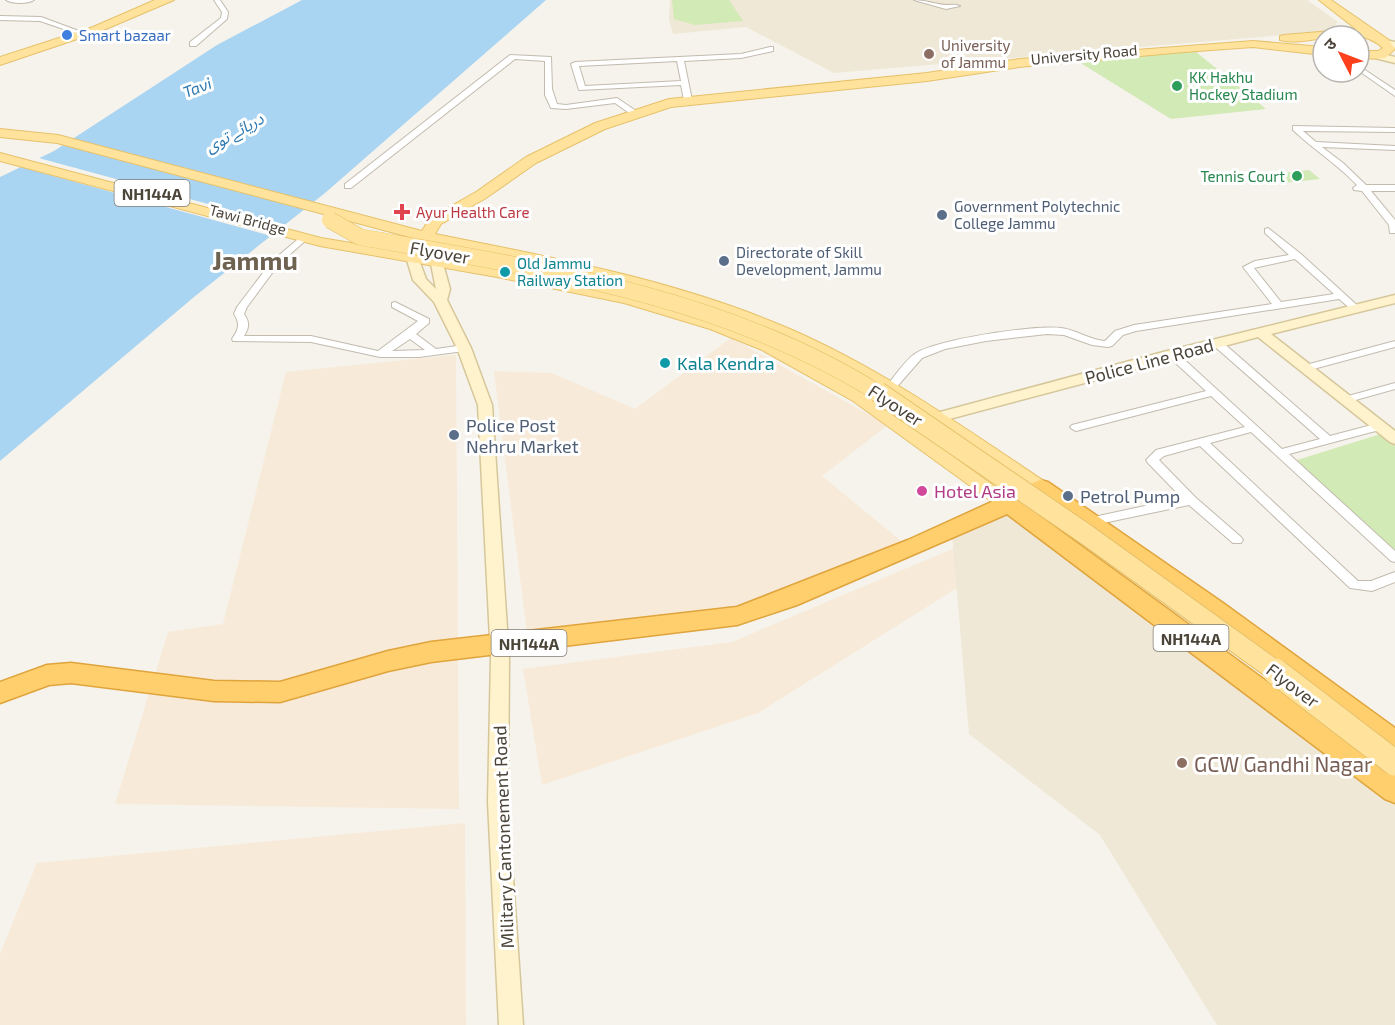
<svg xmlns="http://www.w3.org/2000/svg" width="1395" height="1025" font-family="'Exo 2','Noto Sans Arabic','Noto Sans Devanagari',sans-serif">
<rect width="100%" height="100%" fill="#f6f3ec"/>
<!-- commercial -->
<g fill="#f7ead8">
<path d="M731,338l157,87 -66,51 84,69 -165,65 -214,23 -33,-262 58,2 83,36z"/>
<path d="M456,355l3,454 -344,-5 53,-172 55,-8 63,-252z"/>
<path d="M957,547l3,39 -202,127 -216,72 -19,-116 209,-27z"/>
<path d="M465,823l1,202h-466v-71l37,-91z"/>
</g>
<!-- education -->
<g fill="#efe8d6">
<path d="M670,0h637l31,22 -8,9 -496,42 -88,-46 -73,7 -4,-15z"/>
<path d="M1015,508l380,284v233h-178l-117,-190 -131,-101 -17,-200z"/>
</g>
<!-- green -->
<g fill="#d2eab5">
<path d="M672,0h57l14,21 -48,4 -21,-6z"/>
<path d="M1195,51l71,58 -95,10 -92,-57z"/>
<path d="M1309,170l11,9 -36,4 -10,-9z"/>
<path d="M1384,433l11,9v115l-98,-97z"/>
</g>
<!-- water -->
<path fill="#a9d4f2" d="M302,0h244l-221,193 -131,104 -194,164v-284l54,-26 163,-106z"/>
<!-- pier -->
<path fill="#f6f3ec" d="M35,157l254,69 -14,11 -258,-71z"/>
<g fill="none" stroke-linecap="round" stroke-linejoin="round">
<!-- street casing -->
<g stroke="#c2bbae" stroke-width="2">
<g id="street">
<path d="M6,0h28c-6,4 -22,4 -28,0z"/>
<path d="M214,0h6l8,12 -1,7 -31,27h-6v-4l31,-24 1,-6z"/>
<path d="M914,0c11,0 20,4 31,5 6,0 10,-1 15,1l-14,3z"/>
<path d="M0,16l41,1 46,17 -6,1 -41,-14 -40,-1z"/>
<path d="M770,47h3v4l-32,7 -57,3 8,39 -4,2 -4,-2 -3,-15 -102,5 -8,-26 4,-2 166,-8zM677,61l4,20 -96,5 -6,-20z"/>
<path d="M510,55l41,2 1,32 5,15 9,1 51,-7 22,15 -7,2 -17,-12 -49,6 -15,-1 -6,-13v-34l-30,-2 -164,129h-6v-4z"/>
<path d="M1359,66l36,24v6l-36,-25z"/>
<path d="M1293,126l102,2v4l-92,-1 13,11 79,4v4l-73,-3 21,16 23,22h29v6h-24l24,29v13h-5l-1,-8 -27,-34 -8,-1 -1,-2 4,-3c-20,-21 -44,-36 -64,-55z"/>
<path d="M1268,228l33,26 58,53v4h-6l-14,-12 -203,32 -13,4 -11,11 -4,1 -16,-2 -28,-10 -17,-1 -61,7 -41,8 -23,9 -27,31 -4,1 -5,-3c8,-10 19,-27 30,-34 24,-14 117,-28 145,-25 16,2 29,12 44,13l10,-10 19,-6 138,-21 -29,-37 12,-6 34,-6 -24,-22v-4zM1295,259l39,35 -53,8 -27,-34z"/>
<path d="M303,235l3,1v4l-28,25 -31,42 -3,7c6,8 5,14 0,22h67l67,15 40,-30 -26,-14v-4l3,-1 34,17v4l-13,11 20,15 28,-4 5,3 -5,3 -45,6h-39l-69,-15 -78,-1 -1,-2c6,-9 9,-15 2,-25l3,-7 35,-46zM410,339l15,11 -33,1z"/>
<path d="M1217,340l4,1 109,95 49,-13 4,2 2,2 -2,2 -94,25 106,97v11l-4,-1 -140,-129 -41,11 148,138h13l24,-9v10l-23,9 -22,-3 -150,-142 -36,10 -5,4 36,37 46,40 2,3 -2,3h-8l-44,-38 -100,21 -4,-1 -2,-3 6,-4 93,-20 -34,-35 -2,-3 10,-10 89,-23 -34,-31 -135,35 -4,-2 -2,-2 2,-2 134,-34 -38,-35 -1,-2 1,-2h8l106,97 38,-10 -107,-94 -1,-2z"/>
<path d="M1395,341v6l-89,24 -5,-3 1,-2z"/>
<path d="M1395,383v6l-50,14 -5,-3 1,-2z"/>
</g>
</g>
<!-- secondary casing -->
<g stroke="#d6c79b" stroke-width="3">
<g id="secondary">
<path d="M1380,39l15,3v6l-15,-5z"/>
<path d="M1375,52l20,5v6l-24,-6v-4z"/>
<path d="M413,256l5,1 8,22 10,10 -5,-25 6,-4 6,4 7,25 -3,11 24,48 21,57 17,253 -1,144 15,223h-24l-11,-223 3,-144 -13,-253 -21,-57 -23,-46 -21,-22 -6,-20z"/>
<path d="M1395,295v8l-124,31 124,97v13l-5,-2 -132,-105 -335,89 -8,-5 3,-3 249,-67z"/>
</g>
</g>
<!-- primary casing -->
<g stroke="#e6c16a" stroke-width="2">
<g id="primary">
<path d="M155,0h19l-73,31 -101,34v-8l93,-30z"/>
<path d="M1319,0h12l58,40 6,9 -10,9 -26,1v-8h19l5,-3c-30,-28 -69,0 -103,-8v-4l4,-1 72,-6z"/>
<path d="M1253,41l70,6v8l-70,-8 -69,5 -165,15 -92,14 -256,26 -66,22 -69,34 -50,35 -45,26 -6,10c120,24 242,46 355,95 92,40 173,98 257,154l3,4 -3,4h-14l-148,-100 -106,-55 -67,-27 -128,-36 -154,-31 -5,8 -5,2 -8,-5 5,-8 -360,-96 -57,-6v-8l58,6 364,96 8,-13 46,-26 50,-35 69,-34 74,-24 258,-26 92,-14z"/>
<path d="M0,153l321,85 176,29 130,27 95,29 52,19 91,51 154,111 -3,5h-14l-149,-108 -91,-51 -52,-21 -86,-26 -127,-26 -177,-31 -320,-85z"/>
</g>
</g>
<!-- highway casing -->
<g stroke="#e0a43c" stroke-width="3">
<path id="highway" d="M1040,480l8,2 175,121 172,125v26l-10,-3 -180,-136 -166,-118 -14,8 370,270v28l-10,-4 -378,-285 -210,91 -60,20 -306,37 -43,9 -108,31 -66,-1 -143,-18 -22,2 -49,18v-21l47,-17 24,-2 143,18 66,1 108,-31 43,-9 306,-35 171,-67z"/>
</g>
<!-- street -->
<use href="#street" fill="#fff" fill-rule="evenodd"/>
<!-- secondary -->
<use href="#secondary" fill="#fff3cd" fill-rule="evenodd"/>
<!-- primary -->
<use href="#primary" fill="#ffe39c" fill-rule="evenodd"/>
<!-- highway -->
<use href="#highway" fill="#ffcf6e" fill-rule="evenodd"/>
<!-- primary-bridge-far2 casing -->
<g stroke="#e6c16a" stroke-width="17" stroke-linecap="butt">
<path id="primary-bridge-far2" d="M330,220l30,17c180,32 363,58 520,157"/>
</g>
<!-- primary-bridge-far1 casing -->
<g stroke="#e6c16a" stroke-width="22" stroke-linecap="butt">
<path id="primary-bridge-far1" d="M878,392l209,143 190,137"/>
</g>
<!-- primary-bridge casing -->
<g stroke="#e6c16a" stroke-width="27" stroke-linecap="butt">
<path id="primary-bridge" d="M1275,671l120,92"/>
</g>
<!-- primary-bridge-far2 -->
<use href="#primary-bridge-far2" stroke="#ffe39c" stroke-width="16"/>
<!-- primary-bridge-far1 -->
<use href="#primary-bridge-far1" stroke="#ffe39c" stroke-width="20"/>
<!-- primary-bridge -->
<use href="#primary-bridge" stroke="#ffe39c" stroke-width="25"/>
</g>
<!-- markers -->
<circle fill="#3f7fe0" stroke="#fff" stroke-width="2" cx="67" cy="35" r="6"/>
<g fill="#8d6e63" stroke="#fff" stroke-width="2">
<circle cx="929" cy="54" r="6"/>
<circle cx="1182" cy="763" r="6"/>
</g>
<g fill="#2e9e5b" stroke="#fff" stroke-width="2">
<circle cx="1177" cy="86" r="6"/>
<circle cx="1297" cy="176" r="6"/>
</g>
<path fill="#e0444e" stroke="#fff" stroke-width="2" d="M399 203h6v6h6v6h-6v6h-6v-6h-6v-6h6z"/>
<g fill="#5c6f8a" stroke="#fff" stroke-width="2">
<circle cx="942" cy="215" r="6"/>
<circle cx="724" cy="261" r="6"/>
<circle cx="454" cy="435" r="6"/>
<circle cx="1068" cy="496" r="6"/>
</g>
<g fill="#0f9aa8" stroke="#fff" stroke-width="2">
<circle cx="505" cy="272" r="6"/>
<circle cx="665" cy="363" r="6"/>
</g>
<circle fill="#d1479c" stroke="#fff" stroke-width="2" cx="922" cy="491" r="6"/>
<g text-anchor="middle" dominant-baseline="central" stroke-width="6" stroke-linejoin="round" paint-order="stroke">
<!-- far-shop labels -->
<g font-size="15" fill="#366cbe" stroke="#fff" text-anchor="start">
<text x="79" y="35">Smart bazaar</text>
</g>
<!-- far-education labels -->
<g font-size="15" fill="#785e54" stroke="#fff" text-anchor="start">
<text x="941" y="45">University<tspan x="941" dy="17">of Jammu</tspan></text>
</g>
<!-- far-street labels -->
<g font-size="15" fill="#4b4439" stroke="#fff">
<text transform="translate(1084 54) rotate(-5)">University Road</text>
<text transform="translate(248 219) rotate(15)">Tawi Bridge</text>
</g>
<!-- far-leisure labels -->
<g font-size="15" fill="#27864d" stroke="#fff" text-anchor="start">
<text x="1189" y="77">KK Hakhu<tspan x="1189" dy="17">Hockey Stadium</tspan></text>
<text x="1285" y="176" text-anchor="end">Tennis Court</text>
</g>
<!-- far-service labels -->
<g font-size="15" fill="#4e5e75" stroke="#fff" text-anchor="start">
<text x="954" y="206">Government Polytechnic<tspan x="954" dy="17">College Jammu</tspan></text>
<text x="736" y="252">Directorate of Skill<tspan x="736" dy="17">Development, Jammu</tspan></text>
</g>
<!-- far-health labels -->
<g font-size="15" fill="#be3a42" stroke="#fff" text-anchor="start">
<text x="416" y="212">Ayur Health Care</text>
</g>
<!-- far-culture labels -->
<g font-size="15" fill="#0d838f" stroke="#fff" text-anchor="start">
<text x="517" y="263">Old Jammu<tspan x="517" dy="17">Railway Station</tspan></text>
</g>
<!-- far-water labels -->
<g font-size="16" font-style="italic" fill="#2e7ab2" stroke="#fff">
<text transform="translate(197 87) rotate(-21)">Tavi</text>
<text transform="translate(234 132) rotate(-29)">دریائے توی</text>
</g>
<!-- shield labels -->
<g fill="#fff" stroke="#817c74" stroke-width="1.5">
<rect x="114.5" y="180" width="75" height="26" rx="4.5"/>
<rect x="1153.5" y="625" width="75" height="26" rx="4.5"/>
<rect x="491.5" y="630" width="75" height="26" rx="4.5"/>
</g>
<g font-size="16" font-weight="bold" fill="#4b4439">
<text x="152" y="193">NH144A</text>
<text x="1191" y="638">NH144A</text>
<text x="529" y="643">NH144A</text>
</g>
<!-- street labels -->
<g font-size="18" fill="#4b4439" stroke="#fff">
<text transform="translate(440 252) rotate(10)">Flyover</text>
<text transform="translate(1149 361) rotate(-15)">Police Line Road</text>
<text transform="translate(896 405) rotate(33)">Flyover</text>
<text transform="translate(1293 685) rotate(37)">Flyover</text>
<text transform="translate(503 837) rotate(-92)">Military Cantonement Road</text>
</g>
<!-- culture labels -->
<g font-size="18" fill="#0d838f" stroke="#fff" text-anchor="start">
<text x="677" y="363">Kala Kendra</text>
</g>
<!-- service labels -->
<g font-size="18" fill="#4e5e75" stroke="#fff" text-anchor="start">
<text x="466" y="425">Police Post<tspan x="466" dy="21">Nehru Market</tspan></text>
<text x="1080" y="496">Petrol Pump</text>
</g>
<!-- hotel labels -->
<g font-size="18" fill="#b23c85" stroke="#fff" text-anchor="start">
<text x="934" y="491">Hotel Asia</text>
</g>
<!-- near-education labels -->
<g font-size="21" fill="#785e54" stroke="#fff" text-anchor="start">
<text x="1194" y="763">GCW Gandhi Nagar</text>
</g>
<!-- far-town labels -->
<g font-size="26" font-weight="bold" fill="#6e6250" stroke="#fff">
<text x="255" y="259">Jammu</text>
</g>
</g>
<!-- north arrow -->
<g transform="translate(1341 54) rotate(312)"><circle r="28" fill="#ffffff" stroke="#b7b4b0" stroke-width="1.5"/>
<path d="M0-4.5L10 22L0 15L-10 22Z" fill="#fc3f1d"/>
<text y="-9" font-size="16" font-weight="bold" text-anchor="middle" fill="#4b4439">उ</text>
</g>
</svg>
